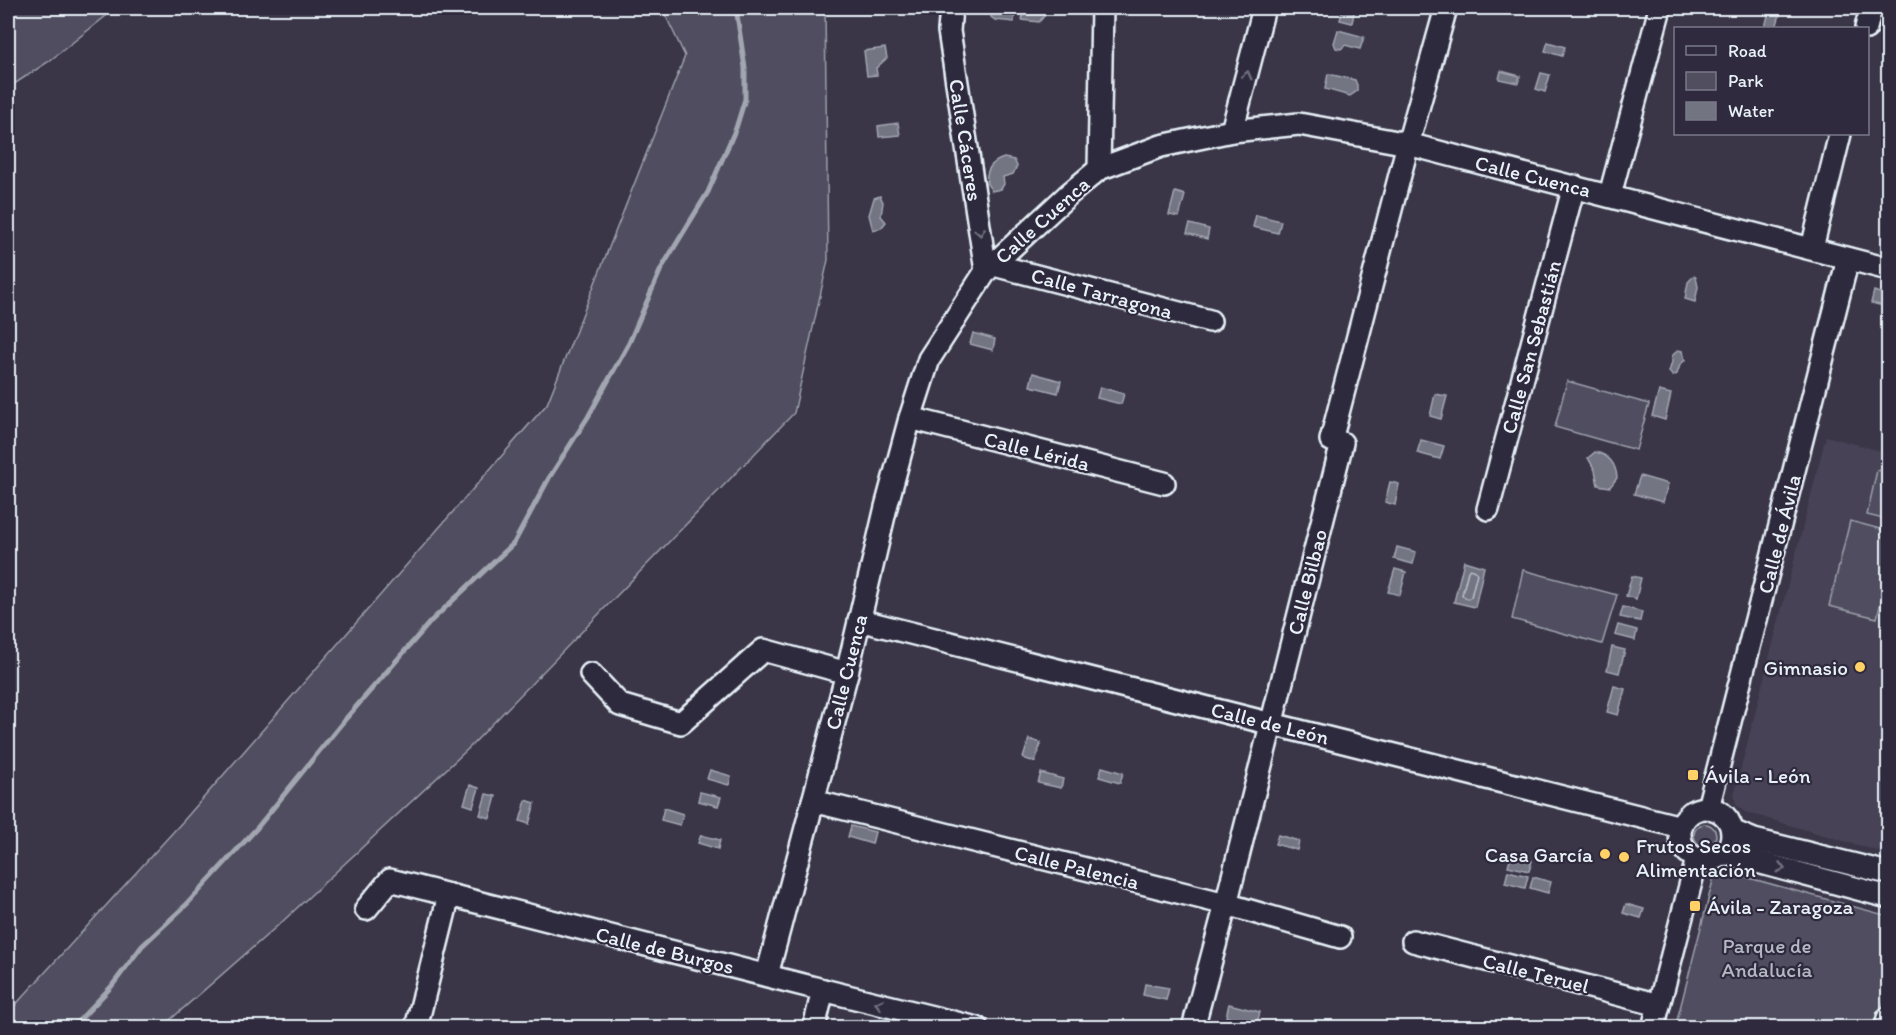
<svg xmlns="http://www.w3.org/2000/svg" width="1896" height="1035" font-family="Itim,sans-serif">
<rect width="100%" height="100%" fill="#3a3648"/>
<filter id="ink" filterUnits="userSpaceOnUse"><feTurbulence type="fractalNoise" baseFrequency=".0167" numOctaves="2"/><feDisplacementMap in="SourceGraphic" scale="12" xChannelSelector="R" yChannelSelector="G"/><feConvolveMatrix kernelMatrix="1 2 1 2 8 2 1 2 1" color-interpolation-filters="sRGB"/></filter>
<g filter="url(#ink)">
<!-- built -->
<path fill="#464354" d="M1826,436l62,17v401l-143,-42 -9,-7 -2,-10z"/>
<!-- green -->
<g fill="#504e5f" stroke="#9ca0ac" stroke-width="1.5">
<path d="M8,8h108l-68,54 -40,26z"/>
<path d="M662,8h163l3,252 -34,153 -325,335 -186,173 -121,106h-154v-14l177,-194 362,-415 138,-348z"/>
<path d="M1567,381l82,23 -13,46 -81,-23z"/>
<path d="M1877,470l11,2v48l-21,-5z"/>
<path d="M1850,521l38,10v42l-11,45 -48,-12z"/>
<path d="M1523,570l94,25 -15,49 -90,-25z"/>
<circle cx="1705" cy="835" r="11"/>
<path d="M1716,869l172,47v70l-11,41 -202,1z"/>
</g>
<!-- water -->
<g fill="#737482" stroke="#a2a6b1" stroke-width="1.5">
<path d="M997,8l18,2 -1,12 -19,-2 -4,-3v-5z"/>
<path d="M1024,8l15,1 6,6 -6,7 -17,-2z"/>
<path d="M1343,8h12l-3,15 -12,-3z"/>
<path d="M1770,8l11,3 -5,17 -11,-1z"/>
<path d="M1338,30l26,7 -4,12 -15,-4 -4,4 -5,-1 -2,-5z"/>
<path d="M1548,42l17,5 -3,9 -17,-5z"/>
<path d="M885,48l2,10 -11,10 1,7 -10,1 -3,-25z"/>
<path d="M1501,71l19,5 -2,7 -19,-4z"/>
<path d="M1541,73l9,2 -5,17 -9,-3z"/>
<path d="M1328,74l27,6 2,5v6l-7,5 -25,-7z"/>
<path d="M898,123l2,12 -21,2 -1,-11z"/>
<path d="M1004,158l10,2 3,6 -4,8 -10,3 1,7 -3,5 -9,2 -5,-7c-2,-14 4,-22 17,-26z"/>
<path d="M1175,192l10,3 -6,22 -10,-2z"/>
<path d="M880,196l3,6 -2,14 5,6 -5,6 -8,2 -4,-15 5,-17z"/>
<path d="M1256,215l25,6 -3,12 -25,-6z"/>
<path d="M1190,224l19,5 -2,10 -20,-6z"/>
<path d="M1694,276l2,1 2,10 -3,15 -10,-3 3,-17z"/>
<path d="M1874,291l14,5v11l-17,-4z"/>
<path d="M973,333l22,6 -2,11 -23,-6z"/>
<path d="M1678,350l4,1 3,9 -5,5 -3,9 -4,2 -4,-4 3,-10v-6z"/>
<path d="M1033,373l28,8 -3,12 -28,-7z"/>
<path d="M1100,387l24,7 -3,10 -24,-6z"/>
<path d="M1659,391l12,3 -6,26 -13,-4z"/>
<path d="M1435,394l12,2 -6,23 -11,-3z"/>
<path d="M1421,440l23,6 -4,13 -23,-6z"/>
<path d="M1595,452c15,3 21,12 22,26l-7,9 -12,-2 -3,-15 -7,-12z"/>
<path d="M1640,476l28,8 -5,18 -29,-8z"/>
<path d="M1390,482l9,2 -4,21 -10,-3z"/>
<path d="M1397,547l19,5 -3,12 -19,-5z"/>
<path d="M1464,561l20,6 -9,40 -21,-5z"/>
<path d="M1395,569l11,3 -6,23 -12,-3z"/>
<path d="M1632,576l9,2 -5,21 -10,-3z"/>
<path d="M1623,607l19,5 -2,9 -20,-4z"/>
<path d="M1618,625l19,5 -2,10 -20,-5z"/>
<path d="M1612,647l13,3 -6,23 -12,-3z"/>
<path d="M1614,686l11,3 -7,26 -11,-3z"/>
<path d="M1029,739l12,4 -6,19 -12,-4z"/>
<path d="M1102,767l21,6 -3,10 -21,-6z"/>
<path d="M710,770l21,6 -2,9 -22,-6z"/>
<path d="M1041,773l22,6 -2,9 -23,-5z"/>
<path d="M470,785l9,3 -6,19 -9,-3z"/>
<path d="M700,792l21,5 -3,9 -20,-5z"/>
<path d="M486,794l10,2 -6,22 -10,-3z"/>
<path d="M526,800l9,3 -6,21 -9,-3z"/>
<path d="M664,808l19,6 -3,11 -19,-5z"/>
<path d="M851,826l24,6 -3,12 -24,-7z"/>
<path d="M701,835l19,5 -2,9 -20,-6z"/>
<path d="M1278,835l21,6 -2,9 -22,-6z"/>
<path d="M1511,855l21,6 -3,10 -21,-5z"/>
<path d="M1508,871l20,5 -3,12 -20,-5z"/>
<path d="M1533,877l18,5 -3,11 -18,-5z"/>
<path d="M1626,904l18,5 -3,9 -18,-5z"/>
<path d="M1145,984l24,4 -3,12 -23,-5z"/>
<path d="M1229,1004l31,8 -3,12 -31,-7z"/>
</g>
<g fill="none" stroke-linecap="round" stroke-linejoin="round">
<!-- shore -->
<path stroke="#b9bfc9" stroke-width="1.5" d="M1470,569l5,2 2,2 -6,24 -3,2 -6,-4 6,-24z"/>
<!-- stream -->
<path stroke="#a2a6b1" stroke-width="5" d="M72,1028l39,-41 31,-41 45,-42 70,-76 85,-105 89,-102 83,-78 35,-65 39,-61 41,-74 32,-74 47,-77 28,-64 9,-29v-31l-9,-60"/>
<!-- minor casing -->
<g stroke="#e8f1f8" stroke-width="26">
<g id="minor">
<path d="M951,8l-2,23 37,240"/>
<path d="M1866,28l5,-20"/>
<path d="M1232,131l32,-123"/>
<path d="M1099,169l3,-161"/>
<path d="M1610,195l50,-187"/>
<path d="M1812,248l28,-114"/>
<path d="M994,265l216,56"/>
<path d="M910,418l254,65"/>
<path d="M1488,509l86,-323"/>
<path d="M859,620l822,207"/>
<path d="M591,674l29,31 61,18 82,-73 84,23"/>
<path d="M813,801l413,103 114,33"/>
<path d="M1708,808l140,-549"/>
<circle cx="1706" cy="834" r="26"/>
<path d="M1732,831l22,9 134,33"/>
<path d="M1724,853l164,44"/>
<path d="M366,909l24,-29 433,110 154,38"/>
<path d="M1413,941l246,64"/>
<path d="M767,975l80,-302 39,-166 24,-89 19,-59 57,-88 83,-77 30,-25 62,-23 71,-15 67,-7 109,20 480,125"/>
<path d="M416,1028l33,-133"/>
<path d="M814,1028l9,-38"/>
<path d="M1193,1028l33,-124 116,-461 -11,-3 77,-296 38,-136"/>
<path d="M1653,1028l44,-169"/>
<path d="M1886,1028l2,-10"/>
</g>
</g>
<!-- minor -->
<use href="#minor" stroke="#2f2a3d" stroke-width="21"/>
</g>
<!-- one-way arrows -->
<defs><path id="oneway-chevron" d="M-2-3.5L2.5 0L-2 3.5" fill="none" stroke-width="1.6" stroke-linecap="round" stroke-linejoin="round" transform="scale(1.5)"/></defs>
<g stroke="#70707e">
<use href="#oneway-chevron" transform="translate(1247 75) rotate(-76)"/>
<use href="#oneway-chevron" transform="translate(980 232) rotate(81)"/>
<use href="#oneway-chevron" transform="translate(1781 868) rotate(15)"/>
<use href="#oneway-chevron" transform="translate(879 1004) rotate(-166)"/>
</g>
</g>
<!-- markers -->
<g fill="#ffd166" stroke="#2f2a3d" stroke-width="2">
<circle cx="1860" cy="667" r="6"/>
<rect x="1687" y="769" width="12" height="12" rx="3"/>
<circle cx="1605" cy="854" r="6"/>
<circle cx="1624" cy="857" r="6"/>
<rect x="1689" y="900" width="12" height="12" rx="3"/>
</g>
<g text-anchor="middle" dominant-baseline="central" stroke-width="4.5" stroke-linejoin="round" paint-order="stroke">
<!-- street labels -->
<g font-size="21" fill="#e8f1f8" stroke="#2f2a3d">
<text transform="translate(966 140) rotate(81)">Calle Cáceres</text>
<text transform="translate(1533 176) rotate(14)">Calle Cuenca</text>
<text transform="translate(1042 220) rotate(-42)">Calle Cuenca</text>
<text transform="translate(1102 293) rotate(15)">Calle Tarragona</text>
<text transform="translate(1531 347) rotate(-75)">Calle San Sebastián</text>
<text transform="translate(1037 451) rotate(14)">Calle Lérida</text>
<text transform="translate(1779 534) rotate(-76)">Calle de Ávila</text>
<text transform="translate(1307 582) rotate(-76)">Calle Bilbao</text>
<text transform="translate(846 672) rotate(-76)">Calle Cuenca</text>
<text transform="translate(1270 723) rotate(14)">Calle de León</text>
<text transform="translate(1077 867) rotate(14)">Calle Palencia</text>
<text transform="translate(665 950) rotate(14)">Calle de Burgos</text>
<text transform="translate(1536 973) rotate(14)">Calle Teruel</text>
</g>
<!-- poi labels -->
<g font-size="21" fill="#e8f1f8" stroke="#2f2a3d" text-anchor="start">
<text x="1848" y="667" text-anchor="end">Gimnasio</text>
<text x="1705" y="775">Ávila - León</text>
<text x="1636" y="845">Frutos Secos<tspan x="1636" dy="24">Alimentación</tspan></text>
<text x="1593" y="854" text-anchor="end">Casa García</text>
<text x="1707" y="906">Ávila - Zaragoza</text>
</g>
<!-- park labels -->
<g font-size="21" fill="#b3b8c2" stroke="#2f2a3d">
<text x="1767" y="945">Parque de<tspan x="1767" dy="24">Andalucía</tspan></text>
</g>
</g>
<!-- margin -->
<rect width="1896" height="1035" fill="none" stroke="#2f2a3d" stroke-width="30"/>
<rect x="15" y="15" width="1866" height="1005" fill="none" stroke="#e8f1f8" stroke-width="2" filter="url(#ink)"/>
<!-- legend -->
<rect x="1674" y="27" width="195" height="108" fill="#2f2a3d" stroke="#797a88" stroke-width="1.5"/>
<rect x="1686" y="46" width="30" height="9" fill="#2f2a3d" stroke="#797a88" stroke-width="1.5"/>
<text x="1728" y="57" font-size="18" fill="#e8f1f8">Road</text>
<rect x="1686" y="72" width="30" height="18" fill="#504e5f" stroke="#797a88" stroke-width="1.5"/>
<text x="1728" y="87" font-size="18" fill="#e8f1f8">Park</text>
<rect x="1686" y="102" width="30" height="18" fill="#737482" stroke="#797a88" stroke-width="1.5"/>
<text x="1728" y="117" font-size="18" fill="#e8f1f8">Water</text>
</svg>
